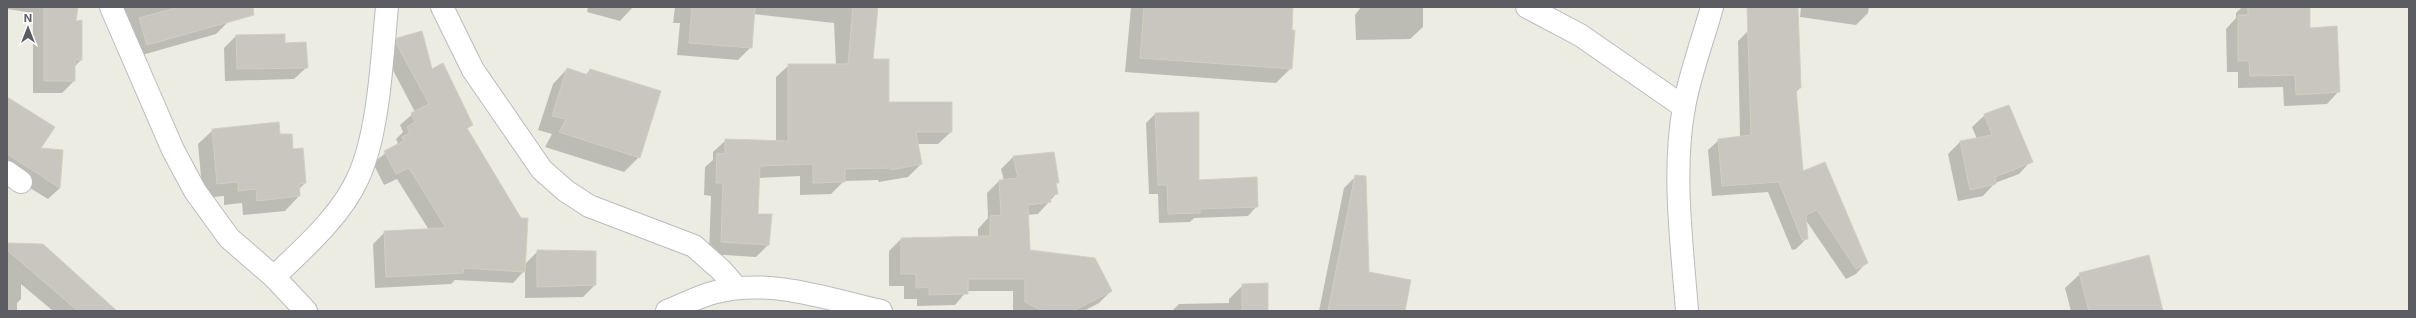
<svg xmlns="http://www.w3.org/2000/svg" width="2416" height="318" font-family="Inter,sans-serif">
<rect width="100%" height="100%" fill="#edece2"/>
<!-- shadow -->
<g fill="#0003">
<path d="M7,7h70l-2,15 6,38 -7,7v14l-12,12h-29v-80l-26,-4z"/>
<path d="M122,7h102l4,15 -12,12 -81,23z"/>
<path d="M588,7h45l-13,14 -33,-9z"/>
<path d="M675,7h202l-5,53 16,43 63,29 -13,12h-21l4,20 -13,13 -29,5 -1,-2 -34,1 -13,13 -31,1v-19l-41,2 -2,37 11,30 -12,12 -47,-3 2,-58 -7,-1 1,-28 8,-7v-8l13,-12 50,2v-65l13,-12h47l-2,-42 -80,-9 -3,33 -13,13 -61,-5 3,-32h-7z"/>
<path d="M1131,7h161l-1,61 -15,15 -151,-11z"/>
<path d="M1361,7h62v20l-13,12 -54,1 -1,-25z"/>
<path d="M1801,7h68l-1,6 -12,12 -56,-8z"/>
<path d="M2242,7h67v22l30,62 -12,13 -43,2 -1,-19 -45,1v-16h-11l-1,-43 10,-11v-5z"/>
<path d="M1748,31l52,57 -4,4 6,80 64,91 -10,11 -10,5 -41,-60 2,19 -11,11 -4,1 -24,-58 -56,4 -4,-46 11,-10 21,-3 -2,-96z"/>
<path d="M236,36l48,8 23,23 -13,12 -69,2 -1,-33z"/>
<path d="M397,39l34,31 41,55 -5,4 58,135 13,-13 57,34 -12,12 -58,1v-28l-12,13 -58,-3 -4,4 -76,4 -2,-44 12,-12 44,-2 -32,-51 -13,6 -11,-22 25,-20 -2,-4 7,-7 -3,-7 15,-13 -30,-57 1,-5z"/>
<path d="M567,69l18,6 5,-5 49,87 -15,15 -79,-25 7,-13 -14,-4 15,-46z"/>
<path d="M7,105l32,44 21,39 -12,11 -41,-25z"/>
<path d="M1155,114l43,67 59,25 -9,10 -54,2 -4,4 -31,1 -1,-29h-9l-3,-71z"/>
<path d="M1985,115l46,46 -12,13 -24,9 -12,13 -25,5 -10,-47 12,-12 17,-3 -5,-12z"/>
<path d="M213,130l67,5 12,15 13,33 -6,6v7l-14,15 -42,4 -1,-12 -18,2v-9l-21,2 -5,-54z"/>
<path d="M1053,153l5,29 -3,3 1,9 -18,20 -11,1 2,36 82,40 -12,12 -15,8h-71v-20h-46l-12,14 -38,1v-7h-13v-13h-15v-35l12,-12 77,-2v-8l10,-11 -1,-25 12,-12h5l-3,-12 12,-12z"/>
<path d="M1356,176l12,96 36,39h-85l25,-123z"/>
<path d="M7,244l105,67h-59l-32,-27v15l-4,4v8h-10z"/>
<path d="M2080,274l82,37h-91l-6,-23z"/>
<path d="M1243,285l24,26h-95l7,-7 50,-1v-4z"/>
</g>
<!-- building -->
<g fill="#c8c6bf" stroke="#d2cfc1">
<path d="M44,7h34l-2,14 6,-1v40h-7v21h-31z"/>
<path d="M179,7h74l1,8 -107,30 -8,-27z"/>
<path d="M692,7h63l-3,41 -63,-5z"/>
<path d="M853,7h25l-5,52h16v43h63v30h-36l6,32 -31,6v-2l-46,1v13l-32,1v-19l-53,2 -2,48h14l-3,31 -48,-3 2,-59h-7l1,-30 8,1v-15l63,2v-77h60z"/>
<path d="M1144,7h149l-1,23h3l-3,39 -152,-11z"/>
<path d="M1747,7h51l3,81h-5l7,83 22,-9 43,101 -12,6 -39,-59 -11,5 2,24 -6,1 -23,-58 -57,4 -4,-47 33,-4z"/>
<path d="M2248,7h62v21l27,-2 3,66 -44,3 -1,-20 -45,1 -1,-15h-11v-46h10z"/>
<path d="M422,31l10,38 11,-6 30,62 -6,3 54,90h7l-3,54 -61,-4 -1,5 -77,4 -2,-46 62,-3 -37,-60 -13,6 -12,-23 20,-10 -2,-4 8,-4 -3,-6 8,-5 -4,-9 18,-9 -33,-61 1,-5z"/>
<path d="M285,34v9l21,-1 2,26 -71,1 -1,-34z"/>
<path d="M567,68l21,7 2,-6 71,22 -21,67 -81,-26 7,-13 -14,-3z"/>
<path d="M7,97l48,30 -14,21 22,2 -3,38 -53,-34z"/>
<path d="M2009,105l24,57 -38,15 1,7 -26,6 -10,-49 32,-6 -8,-21z"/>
<path d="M1199,112v68l58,-3 1,30 -58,2v4l-32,1 -1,-29h-9l-3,-72z"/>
<path d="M279,122l1,12h12l1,15 10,-1 3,35 -7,1 1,12 -43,5 -1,-12 -18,2v-9l-21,2 -5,-55z"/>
<path d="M1054,152l5,31h-3l2,11 -8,2 1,6 -23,3 2,45 65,8 17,33 -39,20h-31l-17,-9v-23h-57v15l-39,1v-8l-13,1v-14h-15v-36l89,-2v-20l11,-1 -2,-35 19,-2 -5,-22z"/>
<path d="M1355,175l11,1 3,96 42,8 -6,31h-77z"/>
<path d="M7,243l36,1 74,67h-39l-71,-61z"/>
<path d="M537,250l59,1v34l-59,2z"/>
<path d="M2149,255l14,56h-74l-10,-38z"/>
<path d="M1268,283v28h-26v-27z"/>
</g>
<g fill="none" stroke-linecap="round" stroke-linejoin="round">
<!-- minor casing -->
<g stroke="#babbc1" stroke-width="24">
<g id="minor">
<path d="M111,7l62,143 22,41 34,47 45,39 32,34"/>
<path d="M442,7l31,63 69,100 24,21 23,15 105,40 27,24 16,18"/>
<path d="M1527,7l53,28 104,72"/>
<path d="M7,172l14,10"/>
<path d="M274,277c30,-29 67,-61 84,-99 21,-45 24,-121 29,-171"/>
<path d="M667,311c16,-6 32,-15 49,-19 55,-14 112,7 165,19"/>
<path d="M1687,311c-5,-67 -15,-138 -3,-204 6,-34 19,-67 28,-100"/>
</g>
</g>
<!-- minor -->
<use href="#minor" stroke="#fff" stroke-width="22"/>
</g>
<!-- border -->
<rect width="2416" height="318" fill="none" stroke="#5b5d63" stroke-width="16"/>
<!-- north arrow -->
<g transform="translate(28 28)" stroke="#ffffff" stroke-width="3" paint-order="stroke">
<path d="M0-3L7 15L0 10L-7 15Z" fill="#5b5d63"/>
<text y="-6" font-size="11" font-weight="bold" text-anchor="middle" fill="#5b5d63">N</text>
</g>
</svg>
